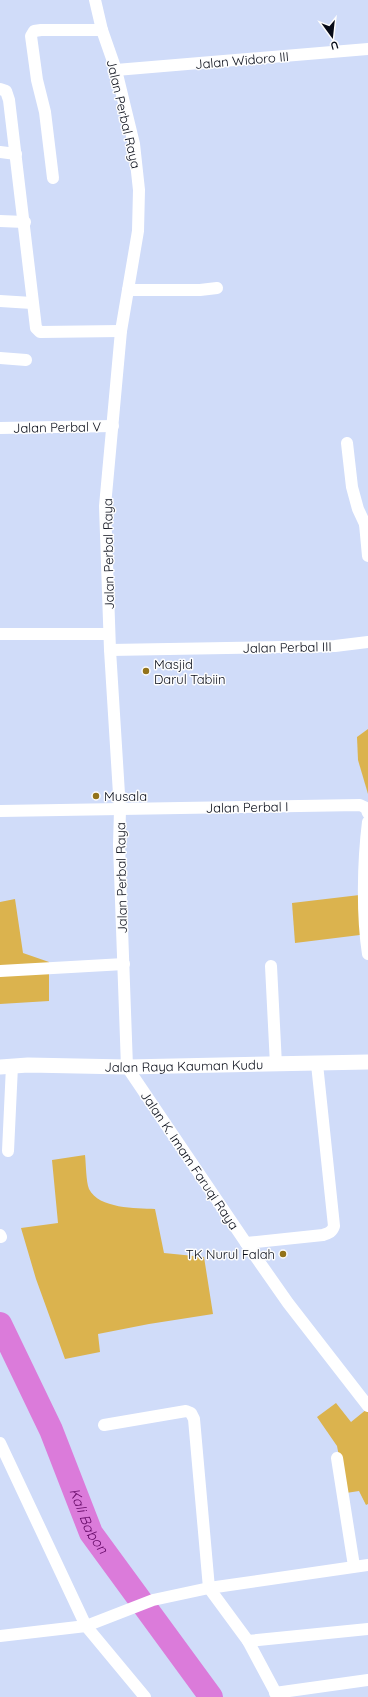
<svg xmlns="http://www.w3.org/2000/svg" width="368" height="1697" font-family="Quicksand,sans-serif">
<rect width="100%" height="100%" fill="#d0dcf9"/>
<!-- green -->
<g fill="#dbb34e">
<path d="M368,729v65l-10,-34 -1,-23z"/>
<path d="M368,894v40l-73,9 -3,-40z"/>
<path d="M15,899l8,54 26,9v39l-49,3v-102z"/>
<path d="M85,1155c1,8 1,27 4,34 10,20 47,19 66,20l9,44 40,4 9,57 -64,10 -51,10 2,18 -35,7 -29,-80 -15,-51 37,-5 -6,-63z"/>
<path d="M336,1403l15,19 16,-13 1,2v93l-2,1 -7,-14 -13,2 -9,-47 -20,-29z"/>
</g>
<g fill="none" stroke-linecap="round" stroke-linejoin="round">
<!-- river -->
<path stroke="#db7bda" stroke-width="24" id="s1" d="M0,1324l51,106 40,103 120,164"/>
<!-- minor -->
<g stroke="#fff" stroke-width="12">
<path d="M95,0l7,30 14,40 18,74 5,46 -1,41 -17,100 -16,175 5,144 10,160 -1,35 8,222 119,176 42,60 80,103"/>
<path d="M116,70l252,-21"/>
<path d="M0,89l6,2 3,9 27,228 4,4 81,-1"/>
<path d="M0,152l16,2"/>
<path d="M53,178l-8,-66 -8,-32 -6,-44 3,-5 7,-1h61"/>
<path d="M0,221l25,1"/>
<path d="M128,290h72l17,-2"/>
<path d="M0,301l32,2"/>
<path d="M0,358l26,2"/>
<path d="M0,428l113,-2"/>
<path d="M347,443l5,44 6,22 7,15"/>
<path d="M368,523l-3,1 3,32"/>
<path d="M0,634h109"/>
<path d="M110,650l225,-4 33,-4"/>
<path d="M0,811l360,-6 6,3 2,5"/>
<path d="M368,822c-5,40 -6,93 0,132"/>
<path d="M271,966l5,99"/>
<path d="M0,971l124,-7"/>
<path d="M8,1151l4,-85"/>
<path d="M0,1235l1,2"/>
<path d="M246,1243l77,-8c6,-2 9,-3 11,-9l-17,-162"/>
<path d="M104,1425l82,-14 5,2 3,6 15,169"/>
<path d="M0,1443l86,183 59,71"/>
<path d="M337,1458l17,108"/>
<path d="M209,1588l39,53 30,56"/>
<path d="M0,1636l86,-10 67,-26 56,-12 159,-23"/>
<path d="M248,1641l120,-12"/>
<path d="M275,1693l93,-13"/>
</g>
<!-- tertiary -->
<path stroke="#fff" stroke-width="15" id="s2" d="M0,1067l28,-2 99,2 241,-5"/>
</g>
<!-- markers -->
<g fill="#93731a" stroke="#fdfdfd" stroke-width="1.5">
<circle cx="146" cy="671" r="4"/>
<circle cx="96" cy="796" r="4"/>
<circle cx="283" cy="1254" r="4"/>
</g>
<g text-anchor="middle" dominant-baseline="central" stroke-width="3" stroke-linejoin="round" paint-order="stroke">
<!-- street labels -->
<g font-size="13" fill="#070b17" stroke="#fdfdfd">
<text transform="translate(242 60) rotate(-5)">Jalan Widoro III</text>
<text transform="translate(124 114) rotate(77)">Jalan Perbal Raya</text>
<text transform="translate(57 427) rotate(-1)">Jalan Perbal V</text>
<text transform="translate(108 554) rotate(-91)">Jalan Perbal Raya</text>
<text transform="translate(287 647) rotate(-1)">Jalan Perbal III</text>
<text transform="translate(247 807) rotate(-1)">Jalan Perbal I</text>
<text transform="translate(121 878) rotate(-91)">Jalan Perbal Raya</text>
<text stroke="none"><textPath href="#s2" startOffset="184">Jalan Raya Kauman Kudu</textPath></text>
<text transform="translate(190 1160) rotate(56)">Jalan K. Imam Faruqi Raya</text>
</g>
<!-- poi labels -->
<g font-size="13" fill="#070b17" stroke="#fdfdfd" text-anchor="start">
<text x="154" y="664">Masjid<tspan x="154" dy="15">Darul Tabiin</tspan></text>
<text x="104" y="796">Musala</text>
<text x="275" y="1254" text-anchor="end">TK Nurul Falah</text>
</g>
<!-- water labels -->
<g font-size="14" font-style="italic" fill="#650967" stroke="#fdfdfd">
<text stroke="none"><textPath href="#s1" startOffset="216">Kali Babon</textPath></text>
</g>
</g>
<!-- north arrow -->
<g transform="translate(332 36) rotate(165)" stroke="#fdfdfd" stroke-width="3" paint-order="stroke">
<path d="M0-3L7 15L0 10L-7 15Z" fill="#070b17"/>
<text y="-6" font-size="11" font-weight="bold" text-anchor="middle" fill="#070b17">U</text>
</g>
</svg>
